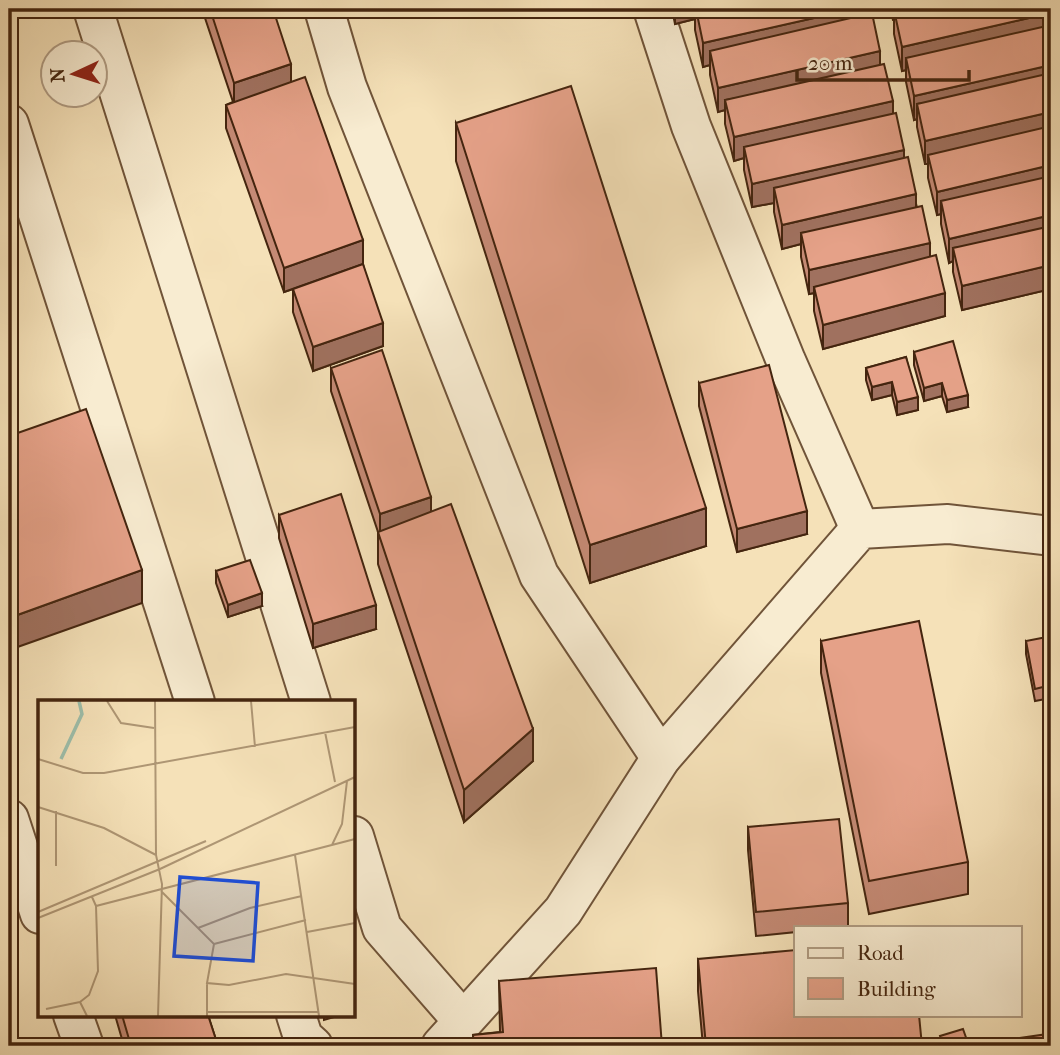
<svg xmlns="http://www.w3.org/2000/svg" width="1060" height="1055" font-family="'IM FELL French Canon',serif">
<rect width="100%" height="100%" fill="#f5e1b8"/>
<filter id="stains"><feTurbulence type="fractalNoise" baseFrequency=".00286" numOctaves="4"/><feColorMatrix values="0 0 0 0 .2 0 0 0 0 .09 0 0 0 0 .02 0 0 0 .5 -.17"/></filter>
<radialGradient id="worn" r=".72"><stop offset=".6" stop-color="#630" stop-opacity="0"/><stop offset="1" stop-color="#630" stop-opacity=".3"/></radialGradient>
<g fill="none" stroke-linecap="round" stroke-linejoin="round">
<!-- minor casing -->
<g stroke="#705439" stroke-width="42">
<g id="minor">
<path d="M93,9l218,693"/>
<path d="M324,9l23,78 192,488 122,183"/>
<path d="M653,9l38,117 95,235 74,168"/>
<path d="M9,124l186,578"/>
<path d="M9,819l31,95"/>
<path d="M354,836l28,92 81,93"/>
<path d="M73,1015l11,31"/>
<path d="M296,1015l7,22 10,9"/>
<path d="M441,1046l122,-135 98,-153 199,-229 88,-5 103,12"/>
</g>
</g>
<!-- minor -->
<use href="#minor" stroke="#f8ecd1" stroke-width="38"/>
</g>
<!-- wall -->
<g fill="#c58a75" stroke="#44250f" stroke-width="2">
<path d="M202,9h71l18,73 72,182 20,82 -70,25 -20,-59v-23l-9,3 -58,-164v-23l7,-3z"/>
<path d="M672,9h197v5l11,50 65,252 -122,33 -9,-38v-18l-5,1 -8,-37v-13l-19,5 -8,-37v-9l-22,4 -8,-37v-12l-10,3 -9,-37v-14l-7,2 -8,-37v-10l-7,2 -8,-37v-11l-20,5z"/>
<path d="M890,9h161v280l-89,21 -9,-38v-11l-4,2 -8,-39v-10l-4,1 -9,-37v-14h-3l-8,-37v-8l-3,1 -8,-38v-12l-4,1 -8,-37v-14h-1z"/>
<path d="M456,123l250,423 -116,37 -134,-422z"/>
<path d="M914,352l54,55 -21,5 -5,-16 -18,5 -10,-36z"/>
<path d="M906,357l12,53 -21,5 -5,-20 -20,5 -6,-20v-12z"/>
<path d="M331,368l100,144 102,249 -69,61 -86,-258v-32l-47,-141z"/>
<path d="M699,383l108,151 -70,18 -38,-146z"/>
<path d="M279,515l97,114 -63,19 -34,-110z"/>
<path d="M216,571l46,35 -34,11 -12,-34z"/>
<path d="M821,641l147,221v32l-99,20 -48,-241z"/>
<path d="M1026,641l25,16v41l-16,3 -9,-47z"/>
<path d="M748,827l100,76v23l-52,1v5l-40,4 -8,-86z"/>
<path d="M698,959l224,87h-219l-5,-55z"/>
<path d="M499,981l163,65h-189v-11l27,-3z"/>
<path d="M115,1015h93l10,31h-94z"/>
</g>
<!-- shaded-wall -->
<g fill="#a0715f" stroke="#44250f" stroke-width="2">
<path d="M132,9h20l-20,6z"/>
<path d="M675,9h20v10l-20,5z"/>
<path d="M854,9h15v20l-159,22v14l-7,2v-24z"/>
<path d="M1051,13v24l-145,21v12l-4,1v-24z"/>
<path d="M880,51v23l-155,26v10l-7,2v-24z"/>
<path d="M291,64v23l-57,19v-23z"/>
<path d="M1051,65v23l-134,16v15l-3,1v-24z"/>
<path d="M893,101v23l-149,23v11l-10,3v-24z"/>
<path d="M1051,112v24l-123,19v9h-3v-23z"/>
<path d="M904,150v23l-130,15v15l-22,4v-23z"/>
<path d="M1051,165v24l-110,12v13l-4,1v-23z"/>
<path d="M916,194v24l-115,15v11l-19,5v-24z"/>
<path d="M1051,215v24l-98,9v13l-4,2v-24z"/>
<path d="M363,240v24l-79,28v-24z"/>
<path d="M930,243v24l-116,20v6l-5,1v-24z"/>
<path d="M1051,265v24l-89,21v-24z"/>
<path d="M945,293v23l-122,33v-24z"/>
<path d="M383,323v23l-70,25v-24z"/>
<path d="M892,382v13l-20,5v-13z"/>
<path d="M942,383v13l-18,5v-13z"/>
<path d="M968,395v12l-21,5v-12z"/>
<path d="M918,397v13l-21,5v-13z"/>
<path d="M431,497v23l-51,18v-24z"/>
<path d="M706,508v38l-116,37v-38z"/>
<path d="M807,511v23l-70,18v-23z"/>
<path d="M142,570v33l-133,47v-32z"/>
<path d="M262,593v13l-34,11v-12z"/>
<path d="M376,605v24l-63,19v-24z"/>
<path d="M533,729v32l-69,61v-32z"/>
<path d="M324,1015h17l-17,5z"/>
</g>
<!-- building -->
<g fill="#e5a188" stroke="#44250f" stroke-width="2">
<path d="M210,9h63l18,55 -57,19z"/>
<path d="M696,9h158l-151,34z"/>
<path d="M900,9h151v4l-149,34 -8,-37z"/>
<path d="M872,13l8,38 -162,37 -8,-37z"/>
<path d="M1051,25v40l-137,31 -8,-38z"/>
<path d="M884,64l9,37 -159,36 -9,-37z"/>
<path d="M1051,73v39l-126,29 -8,-37z"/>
<path d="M305,77l58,163 -79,28 -58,-163z"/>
<path d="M571,86l135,422 -116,37 -134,-422z"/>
<path d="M896,113l8,37 -152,34 -8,-37z"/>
<path d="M1051,126v39l-114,27 -9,-37z"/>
<path d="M908,157l8,37 -134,31 -8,-37z"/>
<path d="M1051,176v39l-102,24 -8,-38z"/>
<path d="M922,206l8,37 -121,27 -8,-37z"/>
<path d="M1051,226v39l-89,21 -9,-38z"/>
<path d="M936,255l9,38 -122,32 -9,-38z"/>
<path d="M363,264l20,59 -70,24 -20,-58z"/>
<path d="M953,341l15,54 -21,5 -5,-17 -18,5 -10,-36z"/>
<path d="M382,350l49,147 -51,17 -49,-146z"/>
<path d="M906,357l12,40 -21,5 -5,-20 -20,5 -6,-19z"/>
<path d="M769,365l38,146 -70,18 -38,-146z"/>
<path d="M86,409l56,161 -133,48v-182z"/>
<path d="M341,494l35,111 -63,19 -34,-109z"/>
<path d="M451,504l82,225 -69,61 -86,-258z"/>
<path d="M250,560l12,33 -34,12 -12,-34z"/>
<path d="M919,621l49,241 -99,19 -48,-240z"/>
<path d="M1047,637l4,20v28l-16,4 -9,-48z"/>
<path d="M839,819l9,84 -92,9 -8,-85z"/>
<path d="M796,950v65h123l3,31h-216l-8,-87z"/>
<path d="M656,968l6,78h-188l-1,-11 30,-3 -4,-51z"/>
<path d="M122,1015h86l10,31h-87z"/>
<path d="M963,1029l6,17h-26l-3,-10z"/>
<path d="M1048,1034l2,12h-43l-1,-6z"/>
</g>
<!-- overview -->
<g transform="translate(38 700)">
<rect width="317" height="317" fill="#f5e1b8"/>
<path fill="none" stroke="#9dbeaa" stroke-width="3.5" d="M23,59l21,-45 -3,-13"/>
<path fill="none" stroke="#ae9674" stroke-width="2" d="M69,1l14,22 33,5M117,1l1,154 6,29 -4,132M213,1l4,46M287,32l10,50M0,59l45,14h21l251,-46M0,107l66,21 52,27M18,111v55M294,145l10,-21 5,-43M257,155l24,161M123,191l53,53 -7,39 22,2 57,-11 69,10M54,197l4,9 259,-67M0,212l168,-71M0,218l122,-49 195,-92M160,228l52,-20 52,-12M269,232l48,-9M176,244l92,-24M8,309l34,-7M168,312h112M49,316l-7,-14 9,-7 9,-24 -2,-65M169,316v-33"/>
<path fill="#1d4ed8" fill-opacity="0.15" stroke="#1d4ed8" stroke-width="3.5" d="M142,177l78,6 -5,78 -79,-5z"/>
<rect width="317" height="317" fill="none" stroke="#44250f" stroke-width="3.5"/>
</g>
<!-- margin -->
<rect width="1060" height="1055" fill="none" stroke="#f5e1b8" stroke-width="35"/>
<rect x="10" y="10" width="1039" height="1034" fill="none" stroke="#44250f" stroke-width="3.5"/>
<rect x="18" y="18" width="1025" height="1020" fill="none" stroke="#44250f" stroke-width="2"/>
<!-- legend -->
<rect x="794" y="926" width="228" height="91" fill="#f8ecd1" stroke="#b09c83" stroke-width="2"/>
<rect x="808" y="948" width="35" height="10" fill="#f8ecd1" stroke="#b09c83" stroke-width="2"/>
<text x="857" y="960" font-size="21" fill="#44250f">Road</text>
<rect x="808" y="978" width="35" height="21" fill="#e5a188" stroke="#b09c83" stroke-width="2"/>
<text x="857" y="996" font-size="21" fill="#44250f">Building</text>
<!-- north arrow -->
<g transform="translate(74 74) rotate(266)"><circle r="33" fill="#f8ecd1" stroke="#b09c83" stroke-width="2"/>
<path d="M0-5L12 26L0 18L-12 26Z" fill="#8f2418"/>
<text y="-10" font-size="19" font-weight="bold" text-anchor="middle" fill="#44250f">N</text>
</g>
<!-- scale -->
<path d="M797 70v10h172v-10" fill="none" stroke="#44250f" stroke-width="3.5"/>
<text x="808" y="70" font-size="21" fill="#44250f" stroke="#f8ecd1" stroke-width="5" paint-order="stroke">20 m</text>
<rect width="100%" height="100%" filter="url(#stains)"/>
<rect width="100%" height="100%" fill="url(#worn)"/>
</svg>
